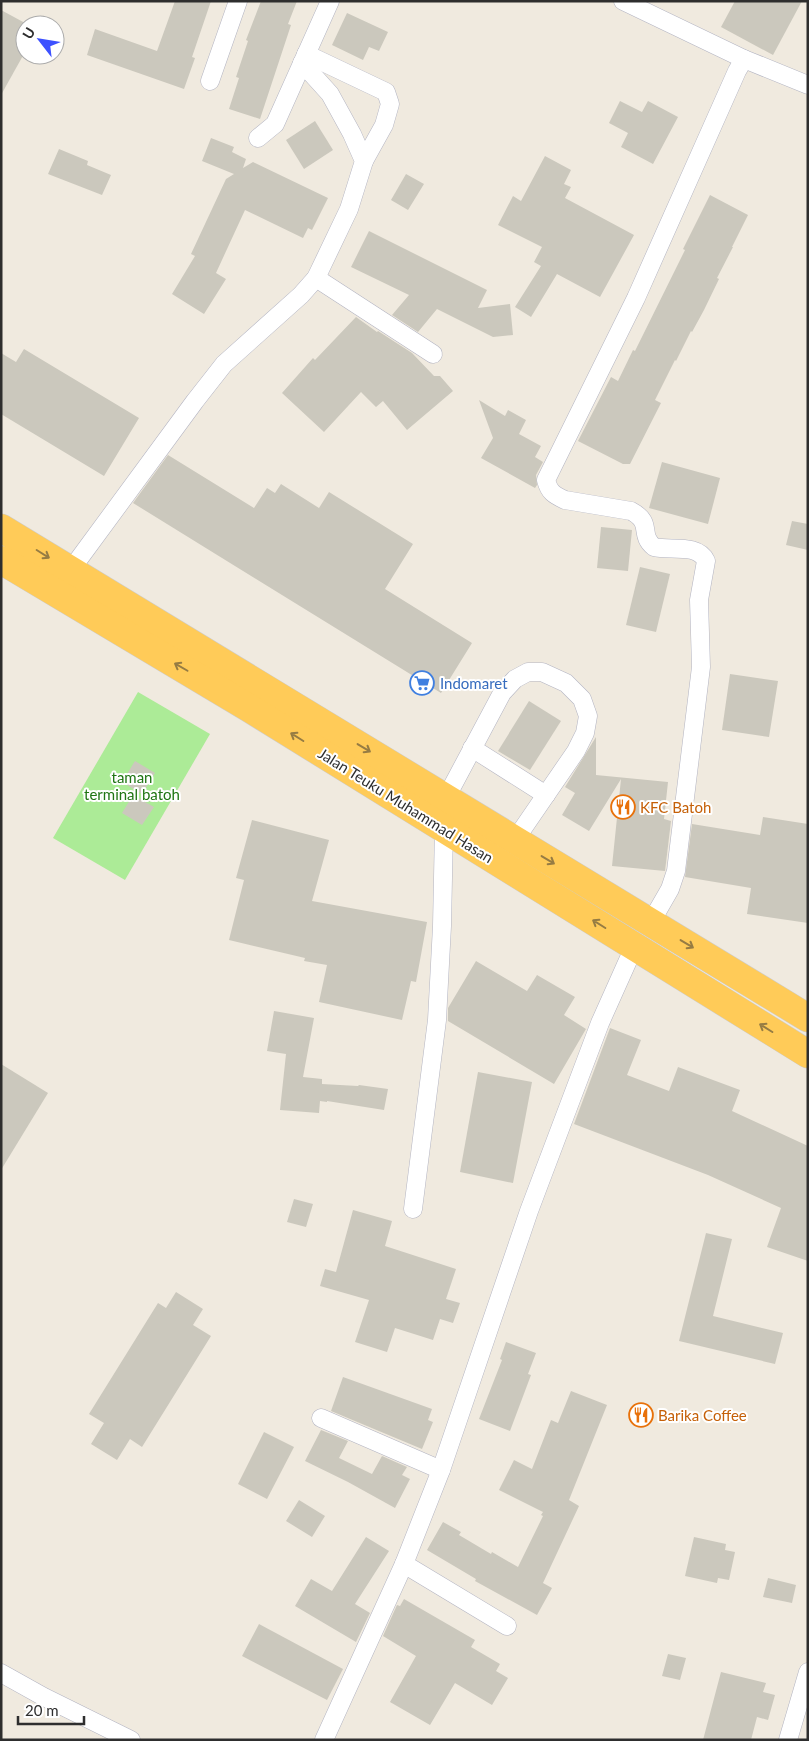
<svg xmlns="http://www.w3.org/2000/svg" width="809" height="1741" font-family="Lato,sans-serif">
<rect width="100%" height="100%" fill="#f0eadf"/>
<!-- green -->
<path fill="#aceb97" d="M138,692l72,42 -85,146 -72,-42z"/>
<!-- building -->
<g fill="#cbc8bd">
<path d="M175,1h36l-19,56 3,1 -11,31 -97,-34 8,-26 62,22z"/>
<path d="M261,1h36l-9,23 3,1 -31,94 -31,-10 10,-31 -3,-1 12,-36 -2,-1z"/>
<path d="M735,1h67l-29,54 -52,-28z"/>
<path d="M1,10l24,13v29l-24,43z"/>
<path d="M347,13l41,19 -9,19 -10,-4 -6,13 -31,-15z"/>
<path d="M620,101l22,11 6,-11 30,16 -25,47 -32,-17 7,-14 -19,-10z"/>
<path d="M315,121l18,29 -29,19 -18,-29z"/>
<path d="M211,138l23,9 -2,5 14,7 -3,9 10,-6 75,36 -16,32 -4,-2 -5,10 -58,-28 -29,63 10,6 -22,35 -32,-20 23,-38 -4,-2 35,-75 8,-5 -32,-13z"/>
<path d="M59,149l29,12 -1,4 24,10 -9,20 -54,-21z"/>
<path d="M545,156l26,14 -7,14 7,3 -6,11 69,37 -34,62 -43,-23 -26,43 -16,-10 26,-41 -7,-4 8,-15 -44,-22 15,-29 8,5z"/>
<path d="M406,174l18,10 -16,26 -17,-10z"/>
<path d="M710,195l38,20 -16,32h1l-16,31 2,1 -15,31 -12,22 -1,-1 -15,30 -1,-1 -20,40 6,3 -31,61h-7l-45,-23 33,-64 7,4 15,-31 2,1 50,-101 -2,-1z"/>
<path d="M369,231l118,59 -9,18 32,-4 3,31 -20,2 -56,-28 -19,23 -26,-17 17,-20 -58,-28z"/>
<path d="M356,317l21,15 1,-1 34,22 22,23h6l13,15 -46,39 -24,-29 -7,6 -15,-15 -37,40 -42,-39 31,-35 2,2z"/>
<path d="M24,349l115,69 -35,58 -103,-62v-61l15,9z"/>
<path d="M479,400l26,16 3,-6 18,10 -7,14 22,12 -6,11 8,5 -7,13 1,10 -2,3 -54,-30 12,-20z"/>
<path d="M168,455l86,53 13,-20 8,5 6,-9 38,24 10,-16 84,52 -28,45 87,54 -31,50 -308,-190z"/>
<path d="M662,462l58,16 -12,46 -59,-16z"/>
<path d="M792,521l16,3v26l-22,-5z"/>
<path d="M601,527l31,3 -4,41 -31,-3z"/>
<path d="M640,567l30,7 -14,58 -30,-7z"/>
<path d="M730,674l48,7 -9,56 -47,-7z"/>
<path d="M529,701l32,20 -31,49 -32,-19z"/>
<path d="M596,737v38l72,7 -4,37 7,2 -6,50 -53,-5 9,-87 -32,52 -27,-16 13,-22 -10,-6z"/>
<path d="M135,761l20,12 -13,21 -20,-12z"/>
<path d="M133,795l21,12 -12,18 -20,-12z"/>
<path d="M763,817l45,7v99l-61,-9 4,-26 -66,-11 7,-53 68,11z"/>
<path d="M252,820l77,20 -17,61 115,21 -11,60 -5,-1 -9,39 -83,-18 8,-37 -23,-4 1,-3 -76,-18 15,-60 -8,-2z"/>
<path d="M476,961l51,30 10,-16 38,22 -11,18 22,14 -32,55 -106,-63v-13z"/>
<path d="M274,1011l40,7 -11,59 19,2v5l36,2 1,-1 29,4 -4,21 -57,-9v1l-7,-1 -1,12 -39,-3 6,-56 -19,-3z"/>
<path d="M610,1028l31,12 -14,35 42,16 9,-24 62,23 -8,21 76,35v115l-41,-14 14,-39 -73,-33 -134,-51z"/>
<path d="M1,1064l47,29 -47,77z"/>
<path d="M478,1072l54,10 -19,101 -53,-11z"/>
<path d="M294,1199l19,5 -7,23 -19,-5z"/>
<path d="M353,1210l39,11 -7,25 71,23 -10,30 14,4 -7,20 -13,-4 -7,21 -38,-12 -8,24 -32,-10 14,-42 -49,-14 5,-17 11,3z"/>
<path d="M706,1233l26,6 -19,77 70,17 -8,31 -96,-23z"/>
<path d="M176,1292l27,17 -10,16 18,11 -69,111 -12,-8 -13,21 -26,-16 13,-21 -15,-9 69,-111 8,5z"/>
<path d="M506,1342l30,11 -8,21 3,1 -21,56 -31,-12 23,-59 -2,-1z"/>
<path d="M343,1377l89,32 -4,11 5,2 -11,27 -91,-38z"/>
<path d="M571,1391l36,14 -38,95 10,6 -36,77 9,5 -15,27 -62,-34 1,-2 -49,-29 16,-28 18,10 -2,3 32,19 1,-2 26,15 25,-51 -2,-1 2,-3 -44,-22 15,-30 18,9 19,-49 7,3z"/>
<path d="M321,1430l27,11 -9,17 33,16 10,-18 25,11 -5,8 8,4 -15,29 -47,-26 -43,-21z"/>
<path d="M264,1432l30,15 -27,52 -29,-15z"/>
<path d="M299,1500l26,16 -13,21 -26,-16z"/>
<path d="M366,1537l23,14 -34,53 15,9 -14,29 -61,-36 16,-27 21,12z"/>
<path d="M694,1537l32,7 -1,6 10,2 -6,28 -11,-2 -1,5 -32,-7z"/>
<path d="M768,1578l28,7 -4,18 -29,-6z"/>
<path d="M404,1599l71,41 -4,7 29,17 -4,7 12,7 -16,27 -37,-22 -25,42 -40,-23 26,-46 -33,-20 14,-31 3,1z"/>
<path d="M259,1624l84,45 -16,31 -85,-44z"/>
<path d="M668,1654l18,4 -6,22 -18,-4z"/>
<path d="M721,1672l45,11 -3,9 12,3 -7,25 -11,-3 -6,23h-48z"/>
</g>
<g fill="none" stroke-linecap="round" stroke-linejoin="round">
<!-- minor casing -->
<g stroke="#b3b4c2" stroke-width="19">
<g id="minor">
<path d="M623,1l121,58"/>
<path d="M306,54l80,38 4,12 -6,21 -20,36"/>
<path d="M210,81l28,-80"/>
<path d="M258,138l17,-14 55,-123"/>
<path d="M316,278l117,76"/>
<path d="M70,571l125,-170 29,-37 77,-69 15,-17 33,-69 15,-48 -12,-27 -22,-40 -28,-31"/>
<path d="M472,748l74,47"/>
<path d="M446,798l56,-105 13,-14 13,-7h14l24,11 16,16 6,17 -3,17 -9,18 -61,89"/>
<path d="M651,922l19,-33 6,-18 25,-204 -2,-67 7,-39c-8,-18 -36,-10 -52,-14 -16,-13 0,-24 -23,-36l-66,-11c-11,-5 -16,-8 -19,-20l90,-182 101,-227 7,-12 64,26"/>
<path d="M413,1209l24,-189 5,-94 2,-97"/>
<path d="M321,1418l120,52"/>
<path d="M404,1564l103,62"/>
<path d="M1,1673l43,24 87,43"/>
<path d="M324,1740l80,-176 37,-94 88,-259 71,-188 34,-76"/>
<path d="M788,1740l20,-68"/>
</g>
</g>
<!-- trunk casing -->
<g stroke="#cdcdcd" stroke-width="29">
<g id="trunk">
<path d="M1,528l807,490"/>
<path d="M1,560l248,148 559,346"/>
</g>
</g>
<!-- minor -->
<use href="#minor" stroke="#fff" stroke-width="18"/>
<!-- trunk -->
<use href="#trunk" stroke="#ffcb58" stroke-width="28"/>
</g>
<!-- one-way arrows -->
<defs><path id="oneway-shaft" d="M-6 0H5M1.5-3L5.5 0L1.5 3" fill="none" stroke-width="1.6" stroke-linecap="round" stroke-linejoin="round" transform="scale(1.25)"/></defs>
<g stroke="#967c43">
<use href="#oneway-shaft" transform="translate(43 554) rotate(32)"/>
<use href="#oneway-shaft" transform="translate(181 667) rotate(-150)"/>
<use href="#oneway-shaft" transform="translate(297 737) rotate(-148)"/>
<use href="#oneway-shaft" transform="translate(364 748) rotate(31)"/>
<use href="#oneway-shaft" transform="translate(548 860) rotate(31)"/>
<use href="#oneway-shaft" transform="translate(599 924) rotate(-148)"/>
<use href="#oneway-shaft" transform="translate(687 944) rotate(31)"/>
<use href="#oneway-shaft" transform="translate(766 1028) rotate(-148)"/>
</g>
<!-- icons -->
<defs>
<g id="supermarket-ring" transform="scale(1.25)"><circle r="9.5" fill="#fff" stroke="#3f7fe0" stroke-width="1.5"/><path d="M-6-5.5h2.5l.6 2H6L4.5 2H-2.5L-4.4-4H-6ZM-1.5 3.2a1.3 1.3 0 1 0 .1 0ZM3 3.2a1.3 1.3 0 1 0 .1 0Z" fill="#3f7fe0"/></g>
<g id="restaurant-ring" transform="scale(1.25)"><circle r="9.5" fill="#fff" stroke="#e8710a" stroke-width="1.5"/><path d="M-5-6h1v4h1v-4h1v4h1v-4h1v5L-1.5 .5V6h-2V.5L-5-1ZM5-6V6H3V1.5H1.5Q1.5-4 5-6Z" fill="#e8710a"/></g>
</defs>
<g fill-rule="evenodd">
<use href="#supermarket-ring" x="422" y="683"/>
<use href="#restaurant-ring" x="623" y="807"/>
<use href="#restaurant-ring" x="641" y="1415"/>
</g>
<g text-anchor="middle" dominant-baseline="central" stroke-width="4" stroke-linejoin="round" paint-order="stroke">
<!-- shop labels -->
<g font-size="15" fill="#366cbe" stroke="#fff" text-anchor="start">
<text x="440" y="683">Indomaret</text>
</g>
<!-- park labels -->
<g font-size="15" fill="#1f7513" stroke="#fff">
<text x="132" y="777">taman<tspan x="132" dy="17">terminal batoh</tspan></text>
</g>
<!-- street labels -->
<g font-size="15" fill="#2e2e2e" stroke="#fff">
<text transform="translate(406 805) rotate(32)">Jalan Teuku Muhammad Hasan</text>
</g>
<!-- food labels -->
<g font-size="15" fill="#c56008" stroke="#fff" text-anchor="start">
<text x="640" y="807">KFC Batoh</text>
<text x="658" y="1415">Barika Coffee</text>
</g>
</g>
<!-- border -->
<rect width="809" height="1741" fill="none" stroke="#2e2e2e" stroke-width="5"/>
<!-- north arrow -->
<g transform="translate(40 40) rotate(301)"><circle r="24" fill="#ffffff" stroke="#ababab"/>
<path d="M0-4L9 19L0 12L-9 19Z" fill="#3d51ff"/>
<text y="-8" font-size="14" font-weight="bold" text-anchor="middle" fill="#2e2e2e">U</text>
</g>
<!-- scale -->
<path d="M18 1716v8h66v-8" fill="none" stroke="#2e2e2e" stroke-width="2.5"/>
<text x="25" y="1716" font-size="15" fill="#2e2e2e" stroke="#ffffff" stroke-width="4" paint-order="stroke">20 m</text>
</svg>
